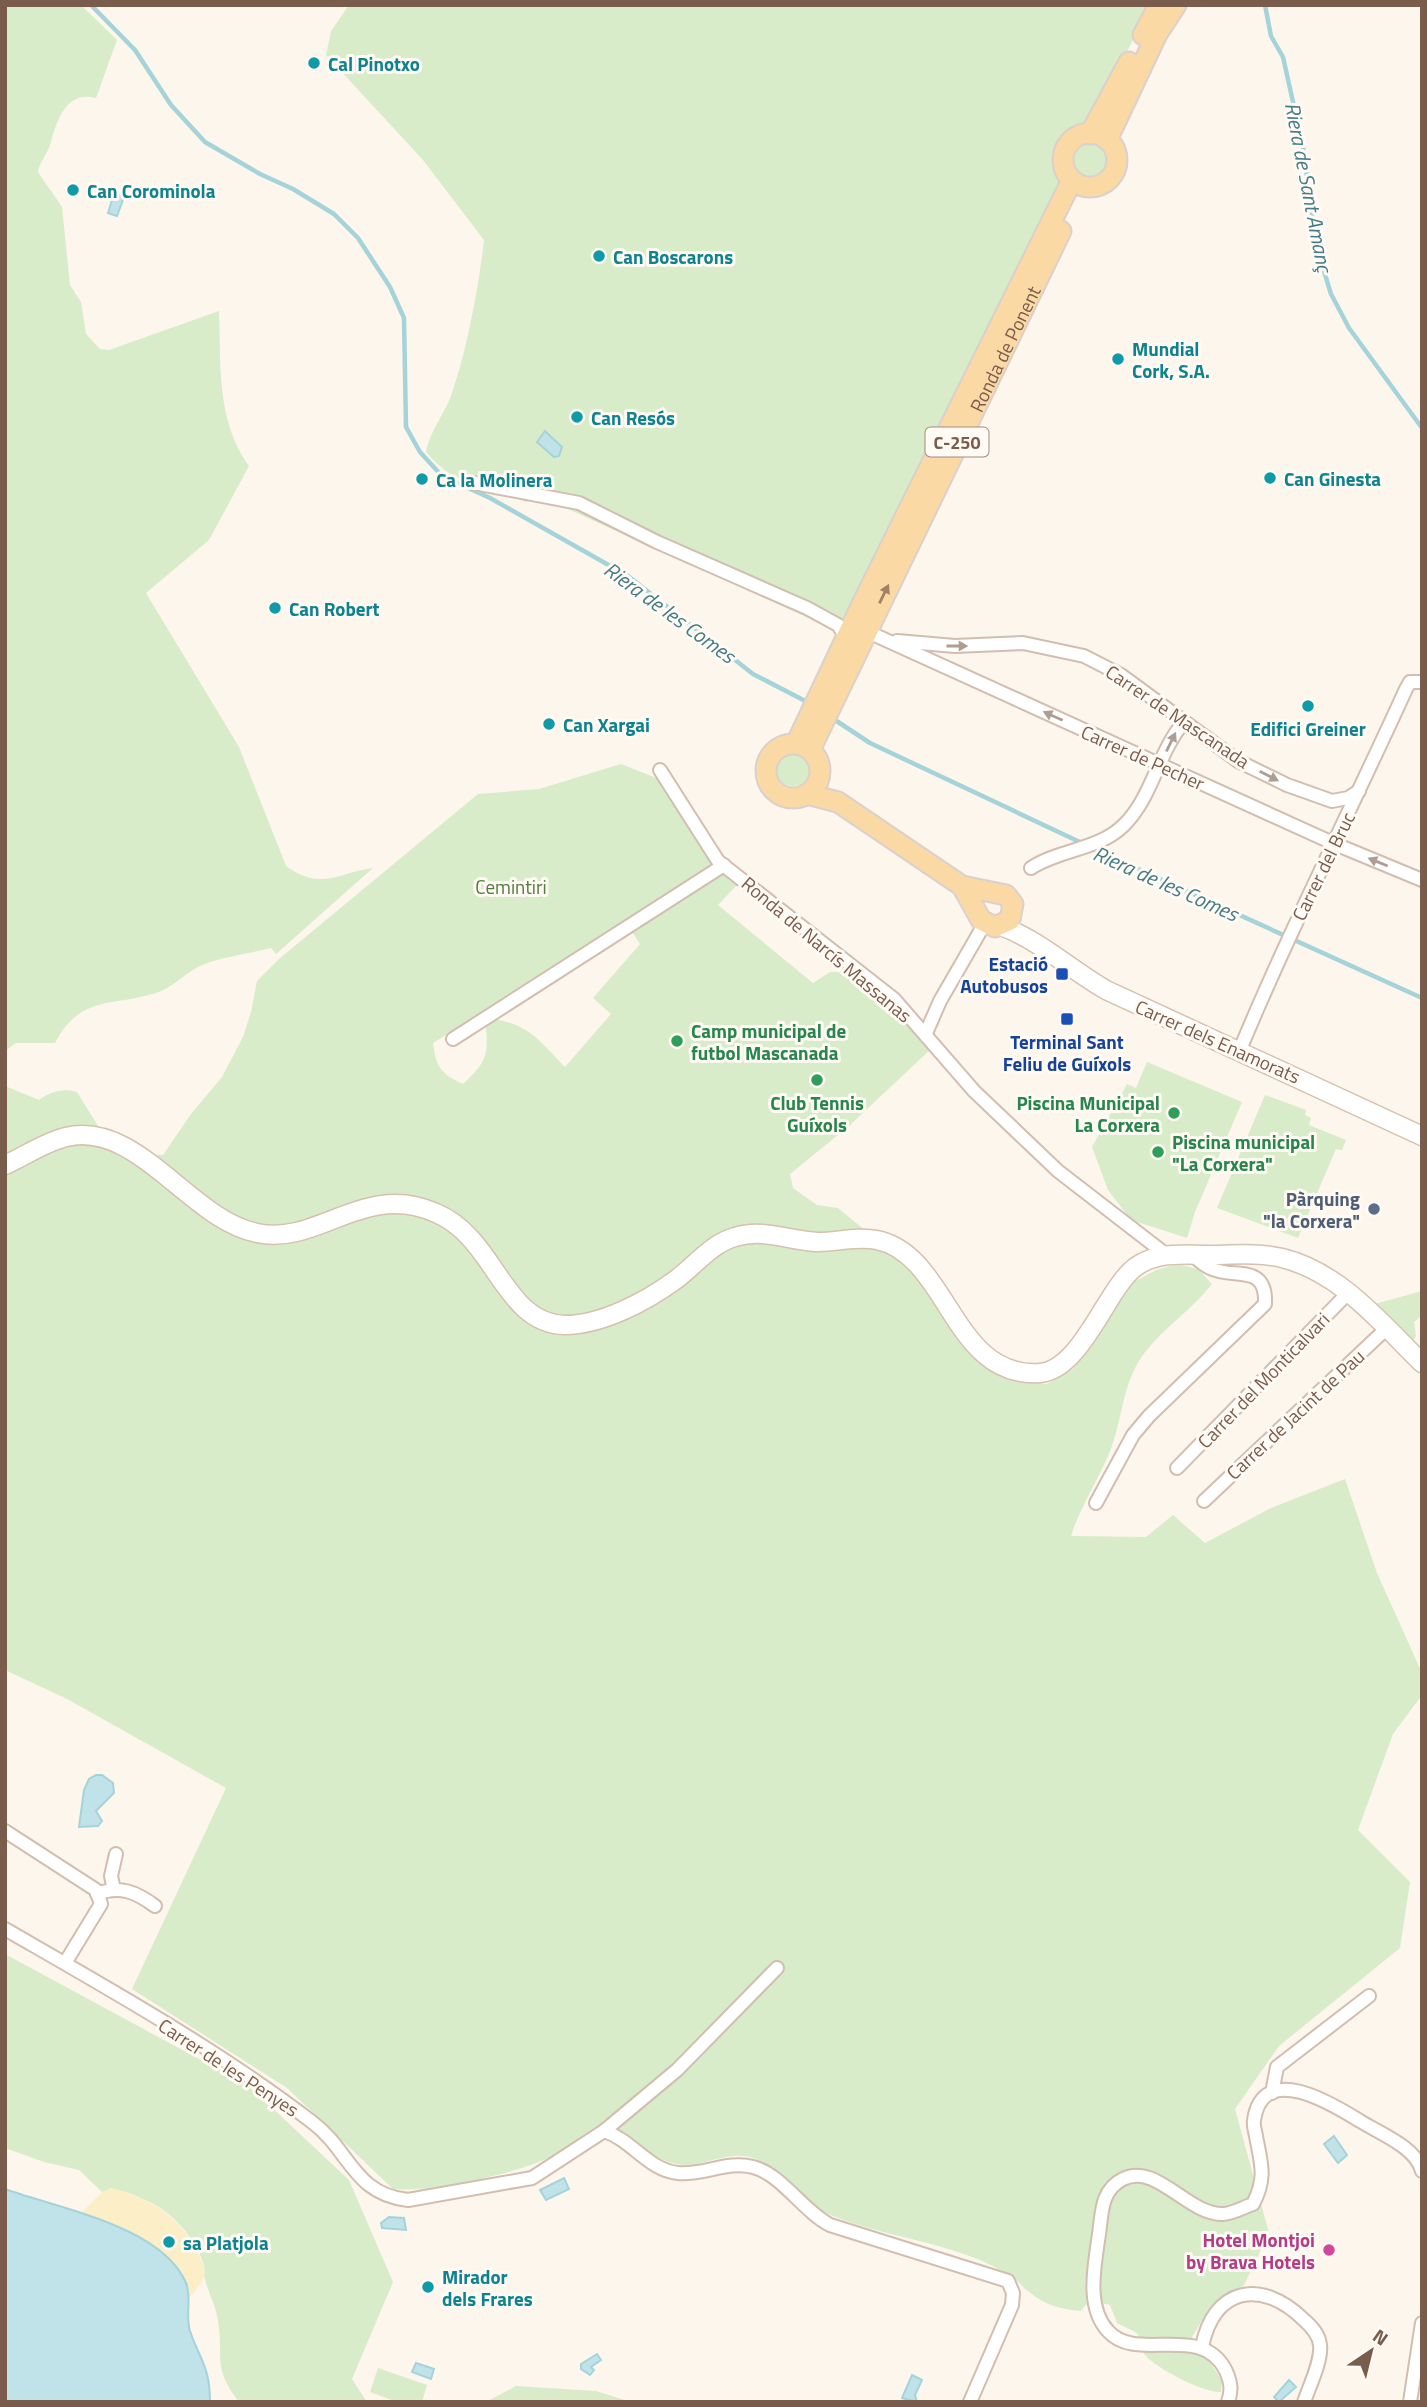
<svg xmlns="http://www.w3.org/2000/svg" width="1427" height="2407" font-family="'Titillium Web',sans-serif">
<rect width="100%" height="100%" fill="#fdf6ec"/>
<!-- green -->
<g fill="#d8ecc9">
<path d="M5,5h76l36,35 -21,58c-29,-8 -39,21 -45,44 -3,12 -11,18 -13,30l24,35 8,78 11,17 5,32 14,15 9,1 110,-39c2,53 -3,110 30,155l-40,74 -63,53 93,154 47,119c36,26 53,6 87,2l-97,86 -5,-6c-23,6 -53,9 -73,19 -15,8 -26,21 -42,26 -44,14 -75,1 -101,50h-39l-11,8z"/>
<path d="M349,5h802l-59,115 -27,19 -7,16 1,33 -11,23 -211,420 -278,-126 -27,-6 -6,3c-41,-21 -65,-9 -100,-50 4,-22 19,-38 26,-59 15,-43 27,-108 32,-153l-61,-80 -97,-105 5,-24z"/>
<circle cx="1091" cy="161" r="17"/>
<circle cx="793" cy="769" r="17"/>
<path d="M621,764l38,15 55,89 -281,175c3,24 8,31 30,41 21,-20 26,-27 23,-56l7,-9c38,6 47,23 72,48l46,-53 -18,-16 47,-54 -8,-12 91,-61 15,13 -20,21 95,78 17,-11h8l65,41 29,35 -83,78 -59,48 3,14 24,17 21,3 62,51 32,36 18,32 37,40 32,14 28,3 26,-15 61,-87 22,-12 21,-6 21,5 14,15c-21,27 -52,46 -71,74 -18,26 -19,61 -30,91 -12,30 -30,56 -40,87l75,1 27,-22 32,28 66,-35 74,-29 32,94 45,100v22l-29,39 -35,96 52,52 -10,66 -121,98 -44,63 34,124 -25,52 -43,37 -9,15 30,43 -1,12c-17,1 -64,-23 -76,-37 -4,-5 -5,-15 -8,-22l-20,-10 -7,-18 -20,-5 -9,11c-21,-2 -37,-6 -53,-20 -6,-4 -10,-11 -16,-14 -53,-36 -131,-38 -190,-66 -23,-11 -44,-44 -66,-52 -26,-10 -49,7 -73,6 -30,-2 -51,-30 -78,-42 -19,7 -24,15 -40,26 -31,22 -135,44 -172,40l-106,-101 -155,-99 94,-201 -159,-89 -62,-29v-584l34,14c13,-9 23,-12 38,-8l21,34 55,29h10l28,-41 31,-37 21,-40 8,-25 6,-31 22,-22 199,-165 61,-5z"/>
<path d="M1147,1062l95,40 -47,110 -8,26 -56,-18 -23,-30 -16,-43 35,-63 9,4z"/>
<path d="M1265,1095l41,15 -1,5 6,3 -2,7 37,15 -4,10 -6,-1 -38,89 -81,-30z"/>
<path d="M1422,1291v25l-8,6 2,14 -5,8 -40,-39z"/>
<path d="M5,1954l244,132 100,94 44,102 -41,97 15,23h-128c-27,-35 -15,-42 -21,-81 -2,-16 -9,-26 -13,-41 -2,-5 0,-10 -1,-15 -9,-28 -33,-55 -61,-66 -13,-6 -27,-12 -41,-7l-23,-22 -35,-8 -39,-14z"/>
<path d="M378,2368l49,17 -5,17h-25l-27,-10z"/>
<path d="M516,2386l80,5 35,11h-145z"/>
</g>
<!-- sand -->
<path fill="#fcefc7" d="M111,2188c38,10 68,27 86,63 4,9 10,16 7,26 -3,8 -11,16 -16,23 -4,-48 -66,-76 -108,-86l22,-22z"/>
<!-- water -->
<g fill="#bfe3e8" stroke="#a5d3da" stroke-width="2">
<path d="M114,193l10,4 -7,19 -9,-3z"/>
<path d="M545,431l17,16 -3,9 -5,1 -17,-15z"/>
<path d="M96,1775h6l11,8 1,10 -18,18 6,10 -4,5 -19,1 5,-37 5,-11z"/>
<path d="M1334,2136l13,19 -9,8 -14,-19z"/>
<path d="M564,2178l5,11 -23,11 -6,-10z"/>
<path d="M5,2189c52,19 157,37 181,94 6,15 -1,32 4,48 10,29 20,36 20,71h-205z"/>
<path d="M389,2217l15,1 2,12 -24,-2 -1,-5z"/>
<path d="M597,2354l4,6 -10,7 3,3 -4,5 -9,-6v-5z"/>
<path d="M416,2363l18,6 -3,10 -19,-7z"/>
<path d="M912,2375l10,5 -7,15 2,7 -15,-4z"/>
<path d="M1289,2380l7,7 -17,15 -5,-5z"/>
</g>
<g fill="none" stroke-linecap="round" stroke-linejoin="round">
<!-- stream -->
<g stroke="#a5d3da" stroke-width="4.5">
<path d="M91,5l44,45 36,55 34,37 55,32 33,15 41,25 24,24 32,49 14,31 2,109 14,25 22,24 48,22 138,78 125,98 58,30"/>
<path d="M1265,5l6,31 12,21 20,90 13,98 15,49 18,34 73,100"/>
<path d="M832,718l38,25 214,101"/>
<path d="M1092,848l330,150"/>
</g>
<!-- street casing -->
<g stroke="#d1beb0" stroke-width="16">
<g id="street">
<path d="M469,482l110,21 78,39 150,66 31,17 8,12"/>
<path d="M866,631l469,213 87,36"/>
<path d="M897,641l58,5 68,-3 61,13 37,19 117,86 49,24 45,16 16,-3 11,-7"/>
<path d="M660,770l58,91 176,138 80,92 84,80 110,85"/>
<path d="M1031,868c29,-19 68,-18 93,-43 29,-29 34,-73 60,-103"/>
<path d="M926,1033l14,-32 45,-78"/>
<path d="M453,1039l271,-174"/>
<path d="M1239,1052c51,-123 112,-242 167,-363l4,-7h12"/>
<path d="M1177,1468l172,-176"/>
<path d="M1204,1501l183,-173"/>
<path d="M1096,1503l37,-68 16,-19 116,-112c2,-42 -32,-24 -55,-36 -7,-3 -12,-9 -18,-13"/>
<path d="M5,1831l91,59 5,14 -36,59"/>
<path d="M114,1890l-3,-14 5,-22"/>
<path d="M97,1894c23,-9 39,-2 58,12"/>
<path d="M5,1929c104,60 212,120 307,193 38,28 41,72 96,78l124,-22 72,-47c28,9 44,39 74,42 24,3 50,-13 75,-6 28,7 50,44 77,58l178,56 5,12 -1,12 -42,97"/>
<path d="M1272,2093l5,-26 92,-71"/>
<path d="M604,2131l73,-61 100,-102"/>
<path d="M1202,2347c11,-59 59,-69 101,-28 8,7 16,15 17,26 2,16 -11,42 -16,57"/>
<path d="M1228,2402c4,-12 3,-19 -2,-31 -25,-50 -89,-7 -118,-40 -23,-25 -13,-67 -9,-97 3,-22 2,-44 24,-55 33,-17 65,36 100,35 9,0 21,-7 30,-10 14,-27 8,-40 3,-68 -1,-5 -3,-11 -2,-16 9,-60 80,-15 106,1 19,12 56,26 62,50"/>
<path d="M1410,2402l12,-79"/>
</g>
</g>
<!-- secondary casing -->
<g stroke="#d6c0b0" stroke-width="21">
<g id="secondary">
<path d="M1001,926c38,14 70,44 105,64l316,146"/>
<path d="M5,1165c20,-9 40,-23 61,-28 72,-17 124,83 191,96 62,13 106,-52 179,-20 60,25 67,111 129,112 36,0 80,-23 109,-44 20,-14 36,-37 61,-44 29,-9 54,4 83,5 19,0 40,-6 59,-2 72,15 75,139 163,133 38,-3 63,-72 87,-98 19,-23 51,-21 79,-20 24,0 52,-3 76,3 58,14 99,65 140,105"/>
</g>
</g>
<!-- primary casing -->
<g stroke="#dad1cd" stroke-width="23">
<g id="primary">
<path d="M1143,35l16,-30"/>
<circle cx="1090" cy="160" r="27"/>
<path d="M1090,134l39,-72"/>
<path d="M1107,140l50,-106 19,-29"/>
<path d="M796,744l67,-142 209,-422"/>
<circle cx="793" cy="771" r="27"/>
<path id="s1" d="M810,750l251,-519"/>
<path d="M807,794l31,8 124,84 44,9 7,9 -3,16 -15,7 -14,-7 -19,-34"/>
</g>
</g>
<!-- street -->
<use href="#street" stroke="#fff" stroke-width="12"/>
<!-- secondary -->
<use href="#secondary" stroke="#fff" stroke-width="18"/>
<!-- primary -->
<use href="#primary" stroke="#fbd9a5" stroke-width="19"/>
</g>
<!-- one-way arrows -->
<defs><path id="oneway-solid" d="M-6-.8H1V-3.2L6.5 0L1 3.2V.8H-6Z" transform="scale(1.75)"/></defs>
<use fill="#a18267" href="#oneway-solid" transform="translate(884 594) rotate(-64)"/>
<g fill="#af9d94">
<use href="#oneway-solid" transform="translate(957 646)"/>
<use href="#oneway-solid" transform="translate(1053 716) rotate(-156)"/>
<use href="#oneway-solid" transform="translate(1171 742) rotate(-64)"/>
<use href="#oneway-solid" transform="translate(1269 776) rotate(27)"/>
<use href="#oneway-solid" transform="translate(1378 862) rotate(-158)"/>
</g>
<!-- markers -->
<g fill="#0f9aa8" stroke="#fffaf3" stroke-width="2.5">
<circle cx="314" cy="63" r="7"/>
<circle cx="73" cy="190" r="7"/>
<circle cx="599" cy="256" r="7"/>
<circle cx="1118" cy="359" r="7"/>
<circle cx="577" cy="417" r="7"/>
<circle cx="1270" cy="478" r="7"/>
<circle cx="422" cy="479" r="7"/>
<circle cx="275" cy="608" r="7"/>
<circle cx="1308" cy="706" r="7"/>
<circle cx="549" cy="724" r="7"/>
<circle cx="169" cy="2242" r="7"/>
<circle cx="428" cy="2287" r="7"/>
</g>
<g fill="#1a4fb4" stroke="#fffaf3" stroke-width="2.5">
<rect x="1055" y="967" width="14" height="14" rx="3.5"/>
<rect x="1060" y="1012" width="14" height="14" rx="3.5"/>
</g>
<g fill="#2e9e5b" stroke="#fffaf3" stroke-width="2.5">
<circle cx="677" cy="1041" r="7"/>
<circle cx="817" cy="1080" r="7"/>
<circle cx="1174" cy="1113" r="7"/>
<circle cx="1158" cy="1152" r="7"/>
</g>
<circle fill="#5c6f8a" stroke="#fffaf3" stroke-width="2.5" cx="1374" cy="1209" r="7"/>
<circle fill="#d1479c" stroke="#fffaf3" stroke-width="2.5" cx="1329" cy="2250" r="7"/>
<g text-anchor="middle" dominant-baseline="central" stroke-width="6" stroke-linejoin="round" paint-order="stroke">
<!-- shield labels -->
<rect fill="#fffaf3" stroke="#a28b7f" stroke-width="2" x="925.5" y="427.5" width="63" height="29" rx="5"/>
<g font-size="18" font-weight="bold" fill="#7a5c4d">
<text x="957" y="442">C-250</text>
</g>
<!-- culture labels -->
<g font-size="19" font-weight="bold" fill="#0d838f" stroke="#fffaf3" text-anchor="start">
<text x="328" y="63">Cal Pinotxo</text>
<text x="87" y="190">Can Corominola</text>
<text x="613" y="256">Can Boscarons</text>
<text x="1132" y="348">Mundial<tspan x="1132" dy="22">Cork, S.A.</tspan></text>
<text x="591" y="417">Can Resós</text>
<text x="1284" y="478">Can Ginesta</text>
<text x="436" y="479">Ca la Molinera</text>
<text x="289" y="608">Can Robert</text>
<text x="563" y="724">Can Xargai</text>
<text x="1308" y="728" text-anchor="middle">Edifici Greiner</text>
<text x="183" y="2242">sa Platjola</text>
<text x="442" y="2276">Mirador<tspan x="442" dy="22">dels Frares</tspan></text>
</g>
<!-- street labels -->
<g font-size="19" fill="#7a5c4d" stroke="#fffaf3">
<text stroke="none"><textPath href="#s1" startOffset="446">Ronda de Ponent</textPath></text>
<text transform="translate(1178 716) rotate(34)">Carrer de Mascanada</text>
<text transform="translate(1143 757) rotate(24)">Carrer de Pecher</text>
<text transform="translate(1323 866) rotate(-64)">Carrer del Bruc</text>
<text transform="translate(827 949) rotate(40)">Ronda de Narcís Massanas</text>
<text transform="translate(1218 1041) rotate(24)">Carrer dels Enamorats</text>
<text transform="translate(1263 1380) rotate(-46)">Carrer del Monticalvari</text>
<text transform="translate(1295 1414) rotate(-43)">Carrer de Jacint de Pau</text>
<text transform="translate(229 2067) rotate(33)">Carrer de les Penyes</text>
</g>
<!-- park labels -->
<g font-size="19" fill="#537a41" stroke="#fffaf3">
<text x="511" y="886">Cemintiri</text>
</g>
<!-- transit labels -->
<g font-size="19" font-weight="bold" fill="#164399" stroke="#fffaf3" text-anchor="end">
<text x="1048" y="963">Estació<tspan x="1048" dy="22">Autobusos</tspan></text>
<text x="1067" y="1041" text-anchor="middle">Terminal Sant<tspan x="1067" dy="22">Feliu de Guíxols</tspan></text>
</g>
<!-- leisure labels -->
<g font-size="19" font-weight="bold" fill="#27864d" stroke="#fffaf3" text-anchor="start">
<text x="691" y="1030">Camp municipal de<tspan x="691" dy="22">futbol Mascanada</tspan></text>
<text x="817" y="1102" text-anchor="middle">Club Tennis<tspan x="817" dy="22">Guíxols</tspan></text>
<text x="1160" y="1102" text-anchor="end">Piscina Municipal<tspan x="1160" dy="22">La Corxera</tspan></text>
<text x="1172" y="1141">Piscina municipal<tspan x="1172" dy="22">"La Corxera"</tspan></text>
</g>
<!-- service labels -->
<g font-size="19" font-weight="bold" fill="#4e5e75" stroke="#fffaf3" text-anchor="end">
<text x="1360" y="1198">Pàrquing<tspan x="1360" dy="22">"la Corxera"</tspan></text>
</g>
<!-- hotel labels -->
<g font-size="19" font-weight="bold" fill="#b23c85" stroke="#fffaf3" text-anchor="end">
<text x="1315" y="2239">Hotel Montjoi<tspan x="1315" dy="22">by Brava Hotels</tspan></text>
</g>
<!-- water labels -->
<g font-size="21" font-style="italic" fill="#437c86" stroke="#fffaf3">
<text transform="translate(1309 187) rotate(79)">Riera de Sant Amanç</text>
<text transform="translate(670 612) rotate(36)">Riera de les Comes</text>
<text transform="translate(1166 883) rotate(24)">Riera de les Comes</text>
</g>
</g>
<!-- border -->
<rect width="1427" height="2407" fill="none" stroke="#7a5c4d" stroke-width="14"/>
<!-- north arrow -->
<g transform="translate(1371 2351) rotate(35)" stroke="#fffaf3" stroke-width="5" paint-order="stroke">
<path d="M0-5L12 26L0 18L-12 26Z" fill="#7a5c4d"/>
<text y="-10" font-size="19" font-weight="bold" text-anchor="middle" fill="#7a5c4d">N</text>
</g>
</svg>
